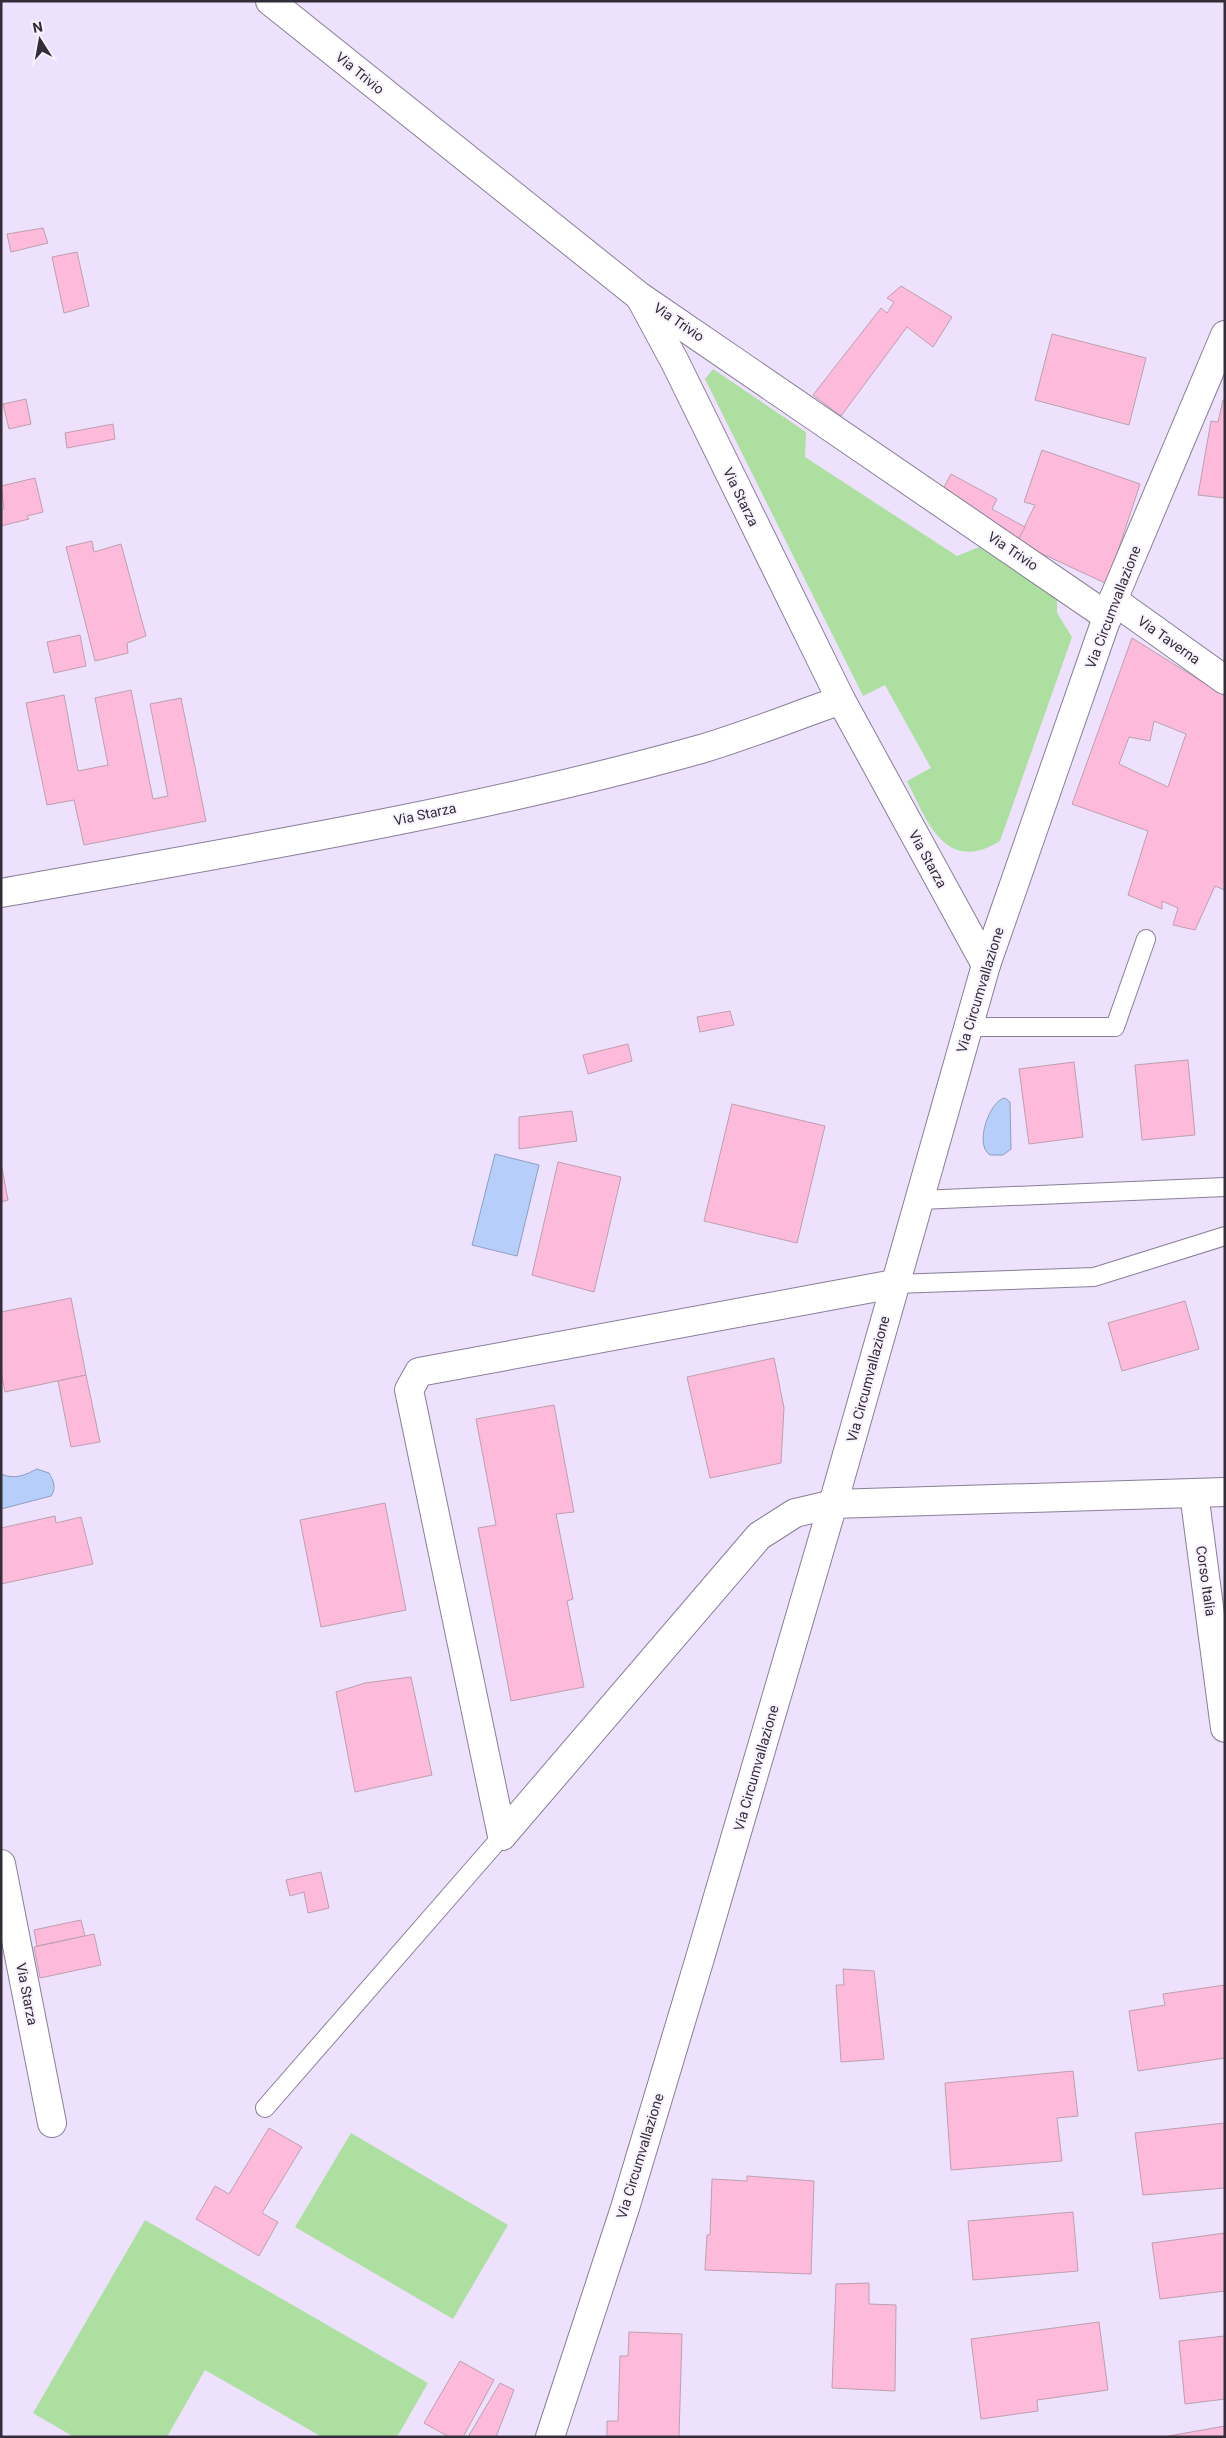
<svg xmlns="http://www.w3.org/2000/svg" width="1226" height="2438" font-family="Roboto,sans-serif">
<rect width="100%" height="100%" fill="#ede1fd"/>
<!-- green -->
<g fill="#ade0a0">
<path d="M713,369l93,63 -1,25 152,99 22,-9 78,49v17l15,24 -72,204c-55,34 -73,-20 -93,-60l24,-13 -46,-83 -22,11 -158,-317z"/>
<path d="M351,2133l157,92 -55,94 -158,-92z"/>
<path d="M145,2220l283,163 -31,54h-75l-117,-67 -38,67h-93l-41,-24z"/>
</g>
<!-- water -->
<g fill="#b6cffa" stroke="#8e9ec0">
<path d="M1005,1098l5,4 1,47 -8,6h-13c-17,-11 1,-56 15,-57z"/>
<path d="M495,1154l44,11 -22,91 -45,-11z"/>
<path d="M37,1469l12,4c4,7 8,15 2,23l-50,13v-35c14,6 24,1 36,-5z"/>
</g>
<!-- building -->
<g fill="#fdbada" stroke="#bda0ad" fill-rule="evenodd">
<path d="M43,228l5,15 -37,9 -4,-18z"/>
<path d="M77,252l12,54 -25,7 -12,-56z"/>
<path d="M901,286l51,31 -19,30 -26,-20 -66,89 -28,-21 68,-87 6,5 7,-11 -7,-4z"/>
<path d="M1052,334l94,24 -17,67 -94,-25z"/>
<path d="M26,399l5,25 -22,5 -6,-25z"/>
<path d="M1223,400h2v98l-27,-3 13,-74 7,1z"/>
<path d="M113,424l2,15 -48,9 -2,-15z"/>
<path d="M1042,450l98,34 -33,100 -90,-42 18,-37 -11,-3z"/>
<path d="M951,474l46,25 -5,10 33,18 -8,15 -79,-44z"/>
<path d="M35,478l8,34 -16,4 2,3 -28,7v-17h3l-3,-23z"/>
<path d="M92,541l2,11 27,-8 25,92 -19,7 1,10 -33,8 -29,-114z"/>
<path d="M80,635l6,31 -32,7 -7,-31z"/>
<path d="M1132,638l93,58v194l-10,-4 -20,44 -22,-5 5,-17 -16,-7v8l-34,-14 20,-64 -76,-27zM1154,721l32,13 -18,53 -49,-23 10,-27 21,4z"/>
<path d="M131,690l22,109 15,-3 -18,-92 31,-6 25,123 -122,24 -10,-45 -27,5 -21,-102 38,-8 14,76 30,-6 -13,-67z"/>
<path d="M730,1011l4,14 -34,7 -3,-15z"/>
<path d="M628,1044l4,17 -44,13 -5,-19z"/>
<path d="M1188,1060l7,75 -53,5 -7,-75z"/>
<path d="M1074,1062l9,75 -54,7 -10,-75z"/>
<path d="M732,1104l93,22 -28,117 -93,-22z"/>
<path d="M572,1111l5,30 -58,8v-32z"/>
<path d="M558,1162l63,15 -27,115 -62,-17z"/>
<path d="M1,1163l7,37 -7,2z"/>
<path d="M71,1298l15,77 -81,17 -4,-20v-60z"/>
<path d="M1185,1301l14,48 -77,22 -14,-48z"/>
<path d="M774,1358l10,50 -3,55 -71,15 -23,-101z"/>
<path d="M86,1375l14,67 -29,5 -13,-66z"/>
<path d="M554,1405l20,107 -18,2 17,85 -6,2 17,86 -73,14 -33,-173 18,-3 -20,-106z"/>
<path d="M385,1503l21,107 -85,17 -21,-107z"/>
<path d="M55,1516l1,7 25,-6 12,47 -92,20v-56z"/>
<path d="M411,1677l21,98 -77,17 -19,-100 29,-9z"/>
<path d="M321,1872l8,36 -21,5 -4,-21 -14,4 -4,-16z"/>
<path d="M81,1920l4,16 -48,10 -3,-16z"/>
<path d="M94,1934l7,31 -61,13 -6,-31z"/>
<path d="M843,1969l31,2 10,88 -43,3 -5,-77h8z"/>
<path d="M1225,1985v73l-87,13 -9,-60 36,-6 -2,-11z"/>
<path d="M1073,2071l5,45 -21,2 5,43 -111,9 -6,-87z"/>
<path d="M1225,2123v65l-82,7 -8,-62z"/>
<path d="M269,2128l33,19 -40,66 16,9 -19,34 -63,-37 19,-33 14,8z"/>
<path d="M747,2176l67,5 -3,93 -106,-4 2,-35h3l2,-56 35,2z"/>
<path d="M1073,2212l5,59 -105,9 -5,-59z"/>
<path d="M1225,2233v58l-65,8 -8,-56z"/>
<path d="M869,2283v21l27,1 -1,86 -63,-3 4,-104z"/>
<path d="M1099,2322l9,68 -71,10 1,11 -57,8 -10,-80z"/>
<path d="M629,2332l53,2 -3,103h-72v-16h11l2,-65h8z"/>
<path d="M1225,2336v63l-40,5 -6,-63z"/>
<path d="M460,2361l34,19 -31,57h-14l-25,-14z"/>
<path d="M500,2383l14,7 -18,47h-28z"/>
<path d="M1225,2426v11h-62z"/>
</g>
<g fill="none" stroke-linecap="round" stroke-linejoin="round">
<!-- service casing -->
<g stroke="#897f98" stroke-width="20">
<g id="service">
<path d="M969,1027h146l31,-88"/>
<path d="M920,1200l305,-13"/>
<path d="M894,1284l200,-7 131,-41"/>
<path d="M265,2108l237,-272"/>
</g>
</g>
<!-- minor casing -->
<g stroke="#897f98" stroke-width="30">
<g id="minor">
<path d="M270,1l369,295 469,321"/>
<path d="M641,299l34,63 166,338 145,265"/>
<path d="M1113,600l112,80"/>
<path d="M1,893c235,-42 471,-80 700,-144 47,-14 94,-33 140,-49"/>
<path d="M1194,1493l31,235"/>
<path d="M502,1836l-93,-446 10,-18 475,-88"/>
<path d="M502,1836l257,-300 36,-23 38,-9 392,-12"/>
<path d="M1,1864l51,259"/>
</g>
</g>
<!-- tertiary casing -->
<g stroke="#897f98" stroke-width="30">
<path id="tertiary" d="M550,2437l75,-229 75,-250 133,-454 153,-539 127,-365 112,-265"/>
</g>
<!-- service -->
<use href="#service" stroke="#fff" stroke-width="18"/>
<!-- minor -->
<use href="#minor" stroke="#fff" stroke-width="28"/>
<!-- tertiary -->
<use href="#tertiary" stroke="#fff" stroke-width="28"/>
</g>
<g text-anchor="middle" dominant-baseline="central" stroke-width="4" stroke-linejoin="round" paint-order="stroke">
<!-- street labels -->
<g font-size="14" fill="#322d38" stroke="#f7f2fd">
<text transform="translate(360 73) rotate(39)">Via Trivio</text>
<text transform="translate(679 322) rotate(34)">Via Trivio</text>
<text transform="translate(741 497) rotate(64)">Via Starza</text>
<text transform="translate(1013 551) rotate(34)">Via Trivio</text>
<text transform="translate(1113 607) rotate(-69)">Via Circumvallazione</text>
<text transform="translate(1169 640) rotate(35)">Via Taverna</text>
<text transform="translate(425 814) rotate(-12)">Via Starza</text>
<text transform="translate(928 859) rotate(61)">Via Starza</text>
<text transform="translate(980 990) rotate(-73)">Via Circumvallazione</text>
<text transform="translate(868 1379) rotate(-75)">Via Circumvallazione</text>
<text transform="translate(1206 1581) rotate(82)">Corso Italia</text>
<text transform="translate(756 1768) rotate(-74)">Via Circumvallazione</text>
<text transform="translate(27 1994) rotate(79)">Via Starza</text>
<text transform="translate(640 2156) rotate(-73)">Via Circumvallazione</text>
</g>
</g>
<!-- border -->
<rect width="1226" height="2438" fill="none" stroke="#322d38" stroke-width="5"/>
<!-- north arrow -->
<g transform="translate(40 40) rotate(349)" stroke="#f7f2fd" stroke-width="4" paint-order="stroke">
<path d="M0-4L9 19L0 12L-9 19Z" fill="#322d38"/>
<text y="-8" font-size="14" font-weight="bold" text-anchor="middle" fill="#322d38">N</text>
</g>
</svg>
